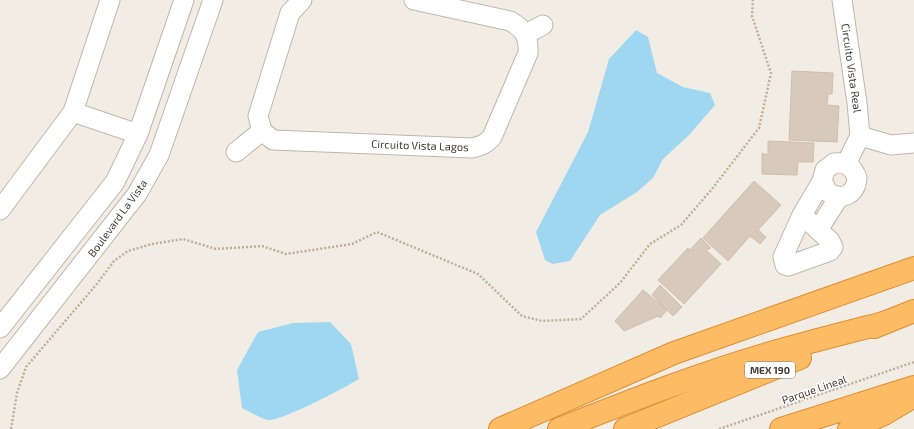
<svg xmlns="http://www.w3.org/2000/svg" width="914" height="429" font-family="'Exo 2',sans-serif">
<rect width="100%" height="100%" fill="#f2ede4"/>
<!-- water -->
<g fill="#a0d7f0">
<path d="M636,30l12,7 9,36 26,14 27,6 5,12 -26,30 -26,24 -10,19 -16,14 -37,23 -30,46 -17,3 -8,-4 -9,-28 52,-100 21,-73z"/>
<path d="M330,322l21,22 8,35c-13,8 -79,43 -91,41 -8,-2 -18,-8 -26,-12l-5,-38 21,-38 35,-9z"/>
</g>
<!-- building -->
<g fill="#d7cabd" stroke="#cebead">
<path d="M792,71l41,2 -1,21h-4l-1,11 12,1 -2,36 -48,-2z"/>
<path d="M768,141l46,2 -1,19h-15l-1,13 -35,-1v-21l6,2z"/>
<path d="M754,181l27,24 -23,25 8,7 -6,7 -10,-8 -22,25 -25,-23z"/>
<path d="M701,238l10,10 -5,2 15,14 -37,40 -26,-24 30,-32 2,2z"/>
<path d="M660,285l22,22 -9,9 -21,-21z"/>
<path d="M643,290l24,20 -7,8 -2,-2 -34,15 -9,-10z"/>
</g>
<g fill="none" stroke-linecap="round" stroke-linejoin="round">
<!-- minor casing -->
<g stroke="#c1b6aa" stroke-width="21">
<g id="minor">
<path d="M842,0l15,103 3,33 -14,28"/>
<path d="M526,34l17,-9"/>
<path d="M73,112l65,22"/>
<path d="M262,131l11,9 199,8c9,-2 14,-4 20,-11l36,-84c1,-17 -4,-24 -18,-32l-96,-21"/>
<path d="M860,136l31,9 23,-2"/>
<path d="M236,152l26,-21 -4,-15 32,-103 12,-13"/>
<path d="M0,210l73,-98 37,-112"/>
<path d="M802,215l28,26 3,6 -3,4 -42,15 -3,-1 -2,-8 19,-42 20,-34 3,-11 9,-7c12,-1 19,4 23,15 -1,16 -15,24 -29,14l-6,-11"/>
<path d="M818,230l21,-33"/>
<path d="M0,328l115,-146 23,-48 46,-134"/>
<path d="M0,369l137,-175 22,-39 54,-155"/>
</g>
</g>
<!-- highway casing -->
<g stroke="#dd8e34" stroke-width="24">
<g id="highway">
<path d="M874,327l40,-16"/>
<path d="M500,429l174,-76 240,-85"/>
<path d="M559,429c73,-29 147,-58 222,-79 35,-10 71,-19 106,-28"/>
<path d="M625,429l175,-71"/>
<path d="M781,429l133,-42"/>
<path d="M849,429l35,-15 30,-18"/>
</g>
</g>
<!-- path -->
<g stroke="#bfae98" stroke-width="2.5" stroke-dasharray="2 2" stroke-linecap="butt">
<path d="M11,429l6,-36 9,-26 70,-82 18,-24 14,-10 24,-7 31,-5 33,10 46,-3 24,8 66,-10 25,-12 101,42 44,42 20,5 39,-2 39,-36 30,-39 31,-19 31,-36 47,-61 12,-55 -19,-57 1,-16"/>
<path d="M719,429l195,-67"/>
</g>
<!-- minor -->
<use href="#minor" stroke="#fff" stroke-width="19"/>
<!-- highway -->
<use href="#highway" stroke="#fdbc64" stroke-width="22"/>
</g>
<g text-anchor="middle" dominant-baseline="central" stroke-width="3" stroke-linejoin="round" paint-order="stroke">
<!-- shield labels -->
<rect fill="#fff" stroke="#7c7771" stroke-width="1" x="745" y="362" width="50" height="16" rx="3"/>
<g font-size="10" font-weight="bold" fill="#443d34">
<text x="770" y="370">MEX 190</text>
</g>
<!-- street labels -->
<g font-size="11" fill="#443d34" stroke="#fff">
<text transform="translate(852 68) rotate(82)">Circuito Vista Real</text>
<text transform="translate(420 145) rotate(2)">Circuito Vista Lagos</text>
<text transform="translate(117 218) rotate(-54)">Boulevard La Vista</text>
<text transform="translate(814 389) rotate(-19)">Parque Lineal</text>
</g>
</g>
</svg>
